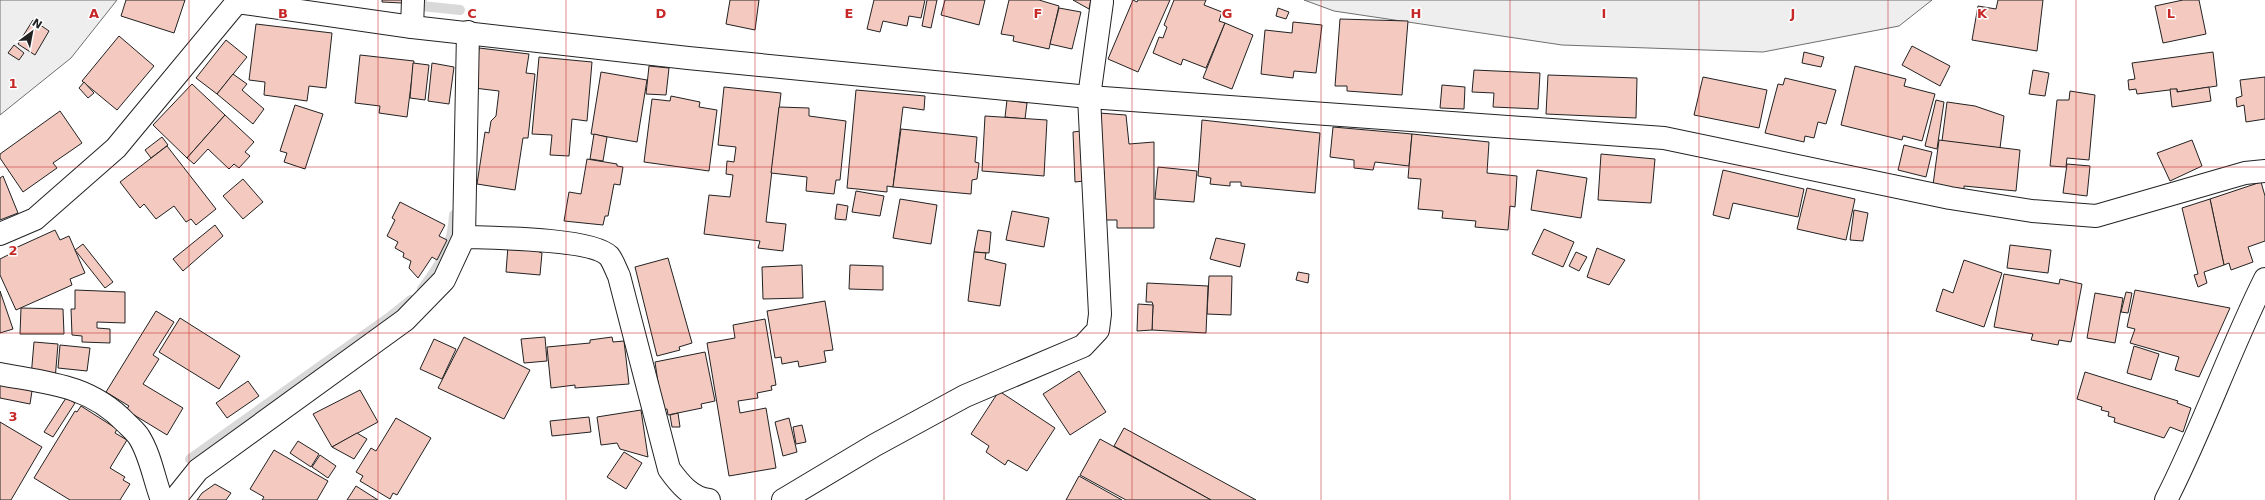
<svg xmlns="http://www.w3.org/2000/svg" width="2265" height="500" font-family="'DejaVu Sans',sans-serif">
<rect width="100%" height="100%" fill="#fff"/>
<!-- green -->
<g fill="#eee" stroke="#6f6f6f">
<path d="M0,0h117l-46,58 -71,57z"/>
<path d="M1304,0h628l-33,26 -136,26 -201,-7 -228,-34z"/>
</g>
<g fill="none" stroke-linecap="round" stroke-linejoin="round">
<!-- stream -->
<g stroke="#d9d9d9" stroke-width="10">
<path d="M422,0v6l38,4"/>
<path d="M422,289c18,-24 31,-44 32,-74"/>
<path d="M190,459l201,-143 20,-16"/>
</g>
</g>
<!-- building -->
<g fill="#f3c9c0" stroke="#222">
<path d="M126,0h59l-11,33 -53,-17z"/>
<path d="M382,0h20v3l-20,-1z"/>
<path d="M730,0h29l-4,30 -29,-6z"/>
<path d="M874,0h51l-4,18 -12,-2 -2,10 -24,-5 -3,11 -13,-3z"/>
<path d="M927,0h10l-6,28 -9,-2z"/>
<path d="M945,0h40l-6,25 -38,-10z"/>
<path d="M1009,0h30l20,6 -10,43 -36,-8 1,-5 -13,-2z"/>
<path d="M1073,0h18l-2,9z"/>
<path d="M1133,0l4,2 1,-2h32l-32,72 -30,-13z"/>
<path d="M1174,0h32l-2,5 18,7 -3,9 6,2 -19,45 -23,-9 -2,6 -28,-12 6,-16 4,1 4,-11 -3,-2z"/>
<path d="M1998,0h45l-6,51 -65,-11 6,-34 18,3z"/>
<path d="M2183,0h16l7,34 -43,9 -8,-37z"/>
<path d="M1059,8l22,4 -9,37 -22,-5z"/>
<path d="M1278,8l11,4 -3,7 -10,-3z"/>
<path d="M1340,19l68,2 -6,74 -55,-4v-5h-12z"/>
<path d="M33,20l16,11 -14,24 -17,-11z"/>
<path d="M1293,22l29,3 -6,48 -22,-2 -1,7 -32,-4 4,-44 27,3z"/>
<path d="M1225,23l28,12 -21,54 -29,-11z"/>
<path d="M256,24l76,9 -6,55 -17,-2 -2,15 -43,-6 1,-13 -16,-2z"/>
<path d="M119,36l35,30 -37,44 -35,-29z"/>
<path d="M226,40l21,17 -30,37 -21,-16z"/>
<path d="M14,45l10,8 -5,7 -11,-7z"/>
<path d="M1912,46l38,20 -10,20 -38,-21z"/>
<path d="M479,48l50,6 -3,19 9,1 -7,64h-5l-8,52 -38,-6 8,-52 4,1 2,-12 5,-5 3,-25 -25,-3z"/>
<path d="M1804,52l20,5 -3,10 -19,-4z"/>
<path d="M2213,52l4,34 -40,6v-3l-40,5 -1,-5 -7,1 -1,-10 7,-1 -3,-16z"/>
<path d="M360,55l54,6 -7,56 -28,-4 1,-7 -25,-3z"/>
<path d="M539,57l53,5 -5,59 -15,-2 -3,37 -19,-1 2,-20 -20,-1z"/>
<path d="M413,63l16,2 -4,35 -15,-2z"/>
<path d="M432,63l22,4 -5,37 -21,-3z"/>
<path d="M649,66l20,2 -3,27 -20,-1z"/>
<path d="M1855,66l51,13 -2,7 31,8 -13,47 -19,-5 -1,4 -61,-15z"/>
<path d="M1474,70l66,3 -2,36 -45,-2 1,-14 -22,-1z"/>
<path d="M2033,70l16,3 -4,23 -16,-2z"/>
<path d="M601,72l46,8 -10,62 -46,-8z"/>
<path d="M233,74l14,10 -5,6 22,19 -11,15 -36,-30z"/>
<path d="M1548,75l89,3 -1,40 -90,-4z"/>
<path d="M1703,77l64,13 -8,38 -65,-13z"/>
<path d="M2265,77v42l-19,3 -2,-17 -7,2 -1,-9 6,-2 -2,-16z"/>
<path d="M1785,78l51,12 -10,34 -8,-2 -4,16 -9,-2 -1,6 -39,-9 13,-49 5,1z"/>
<path d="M84,82l10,11 -6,5 -9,-10z"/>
<path d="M192,84l33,31 -38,43 -34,-33z"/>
<path d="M1442,85l23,2 -1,22 -24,-1z"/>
<path d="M724,87l57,6 -15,129 20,2 -3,27 -25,-3 2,-7 -56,-7 5,-39 21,2 3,-22 -7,-1 1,-13 7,1 2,-15 -18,-2z"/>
<path d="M2209,87l2,14 -39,6 -2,-18h7v3z"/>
<path d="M856,90l69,6 -1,14 -21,-3 -10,80 -6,-1v6l-40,-4z"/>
<path d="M2070,91l25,4 -6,65 -22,-2 -1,9 -16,-1 7,-66h12z"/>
<path d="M671,96l29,6 -1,5 18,3 -8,61 -65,-9 8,-63 18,2z"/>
<path d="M1007,100l20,3 -2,16 -20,-2z"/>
<path d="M1936,100l8,2 -7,47 -12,-3z"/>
<path d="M1947,102l28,4 29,10 -4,32 -58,-7z"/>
<path d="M295,105l28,9 -18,55 -21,-7 3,-9 -7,-2z"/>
<path d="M779,107l30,1v8l37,5 -6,59h-4l-2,14 -28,-3 1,-14 -36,-4z"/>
<path d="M60,111l22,32 -29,20 4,5 -34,24 -23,-34v-4z"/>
<path d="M1099,113l27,2 3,29 25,-2v86h-37v-8h-13v-49h-4z"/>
<path d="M225,115l29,27 -9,10 5,4 -11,12 -5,-4 -5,5 -21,-20 -14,15 -7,-6z"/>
<path d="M985,116l62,4 -3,56 -62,-5z"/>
<path d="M1202,120l118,13 -5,60 -74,-7v-4h-11v4l-20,-2 1,-6 -13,-2z"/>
<path d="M1333,127l79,7 -3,32 -34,-4 -2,8 -19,-2v-8l-24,-3z"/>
<path d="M901,129l76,8 -2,25 4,1 -2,16 -5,1 -1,14 -78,-7z"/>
<path d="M1081,131l3,50 -9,1 -2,-50z"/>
<path d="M594,134l13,3 -4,24 -13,-2z"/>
<path d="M1412,134l77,8 -2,31 30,3 -2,31 -5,-1 -2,24 -33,-3 1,-6 -34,-3 1,-7 -25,-2 3,-30 -13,-1z"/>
<path d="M162,137l6,8 -17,13 -6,-8z"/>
<path d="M1939,140l81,10 -4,41 -52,-5v3l-31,-4z"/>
<path d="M2192,140l10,26 -32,15 -13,-28z"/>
<path d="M1904,145l28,7 -6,25 -28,-7z"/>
<path d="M167,146l49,63 -20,16 -5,-6 -5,3 -12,-16 -18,13 -12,-15 -4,4 -20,-26z"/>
<path d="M1601,154l54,5 -4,44 -53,-3z"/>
<path d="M587,159l30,5v2l6,1 -3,18 -6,-1 -6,32h-3l-2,9 -39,-4 5,-29 12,2z"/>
<path d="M2067,164l23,2 -3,30 -24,-3z"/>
<path d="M1158,167l39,4 -3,31 -39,-3z"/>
<path d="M1537,170l50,8 -6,40 -50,-8z"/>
<path d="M1723,170l81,19 -6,28 -65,-14 -4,16 -16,-4z"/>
<path d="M3,176l15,37 -18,7v-42z"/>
<path d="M243,179l20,23 -20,17 -20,-23z"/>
<path d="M2261,182l4,14v45l-17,6 5,15 -22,8 -2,-7 -5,2 -14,-66z"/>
<path d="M1807,188l48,11 -9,41 -49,-11z"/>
<path d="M856,191l28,5 -4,20 -28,-4z"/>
<path d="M900,199l37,6 -6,39 -38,-6z"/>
<path d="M2210,199l14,66 -20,7 3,11 -9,4 -4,-12 4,-1 -16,-66z"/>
<path d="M400,202l45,23 -6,11 8,4 -10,20 -5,-3 -14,21 -9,-10 2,-7 -8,-4 1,-4 -9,-5 3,-6 -11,-6 8,-16 -3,-2z"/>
<path d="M837,204l11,2 -2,14 -11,-1z"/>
<path d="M1854,210l14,3 -5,28 -13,-1z"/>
<path d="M1012,211l37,7 -5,29 -38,-7z"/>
<path d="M215,225l8,11 -40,35 -10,-12z"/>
<path d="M1544,229l30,13 -11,25 -31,-13z"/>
<path d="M55,230l5,10 9,-4 16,37 -15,6 2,6 -56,25 -16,-35v-16l12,-6 -1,-3z"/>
<path d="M978,230l13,2 -2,21 -15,-1z"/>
<path d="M1216,238l29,6 -5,23 -30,-8z"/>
<path d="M83,244l30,38 -8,6 -30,-38z"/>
<path d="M2010,245l41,5 -3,23 -41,-5z"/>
<path d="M508,246l31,2v4l3,1 -2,22 -34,-3z"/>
<path d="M1597,248l28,12 -16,25 -22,-8z"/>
<path d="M974,252l12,1 -1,6 21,5 -6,42 -32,-5z"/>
<path d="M1576,252l11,5 -8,14 -10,-5z"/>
<path d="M668,258l24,85 -13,4 1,3 -23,6 -22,-89z"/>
<path d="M1964,260l38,13 -18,54 -48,-16 7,-22 10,4z"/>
<path d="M802,265l1,33 -40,1 -1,-32z"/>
<path d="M850,265l33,1v24l-34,-1z"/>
<path d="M1298,272l11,2 -1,9 -12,-3z"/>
<path d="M2004,274l55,10 1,-5 22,5 -11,58 -12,-2 -1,5 -27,-5 2,-6 -39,-7z"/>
<path d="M1209,276h23l-1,39 -24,-1z"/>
<path d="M1147,283l61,3 -2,47 -54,-3 1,-25 -1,-3h-6z"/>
<path d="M75,290l50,2v31l-28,-1v6l13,1v14l-28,-1v-6l-10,-1 -1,-26h4z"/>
<path d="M2135,290l95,18 -31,69 -24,-7 4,-13 -49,-14 5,-14 -8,-2z"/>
<path d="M0,291l13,38 -13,4z"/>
<path d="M2126,292l6,1 -4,20 -7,-1z"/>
<path d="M2095,293l28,5 -8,45 -28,-5z"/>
<path d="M825,301l8,49 -9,1 2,11 -27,5 -1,-6 -16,3 -1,-7 -6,1 -8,-47z"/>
<path d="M1138,304l15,1 -1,25 -15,1z"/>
<path d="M21,308l42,1 1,25h-44z"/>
<path d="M156,311l18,11 -21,33 6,4 -16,25 40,24 -16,27 -41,-25 3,-4 -23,-14z"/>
<path d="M180,318l60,38 -21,33 -60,-37z"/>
<path d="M765,319l11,66 -5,1 1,4 -15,3 1,5 -20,3 2,12 26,-5 10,60 -47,8 -22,-133 28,-5 -2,-13z"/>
<path d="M464,337l66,33 -26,49 -66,-31z"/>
<path d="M545,337l2,24 -23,2 -3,-24z"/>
<path d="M612,337l1,5 11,-1 5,43 -54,4v-3l-24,3 -4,-41 43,-4v-3z"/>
<path d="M434,339l22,10 -14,30 -22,-10z"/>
<path d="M34,342l24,2 -3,36 -24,-3z"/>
<path d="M60,345l30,3 -3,23 -29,-3z"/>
<path d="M2134,346l25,8 -8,26 -24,-7z"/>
<path d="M705,352l10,49 -14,3 1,4 -34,7 -1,-6 -5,1 -7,-48z"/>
<path d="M1079,371l27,41 -36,23 -27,-41z"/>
<path d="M2085,372l93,29 -1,2 14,5 -8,24 -13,-5 -6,11 -50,-16 1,-4 -7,-2 1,-4 -8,-2 1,-3 -25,-8z"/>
<path d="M248,381l11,15 -32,22 -11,-15z"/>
<path d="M0,384l32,7 -2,13 -30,-6z"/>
<path d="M360,390l18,32 -46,25 -19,-33z"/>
<path d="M999,391l56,37 -28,43 -19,-11 -3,5 -19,-13 3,-6 -18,-12z"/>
<path d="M66,398l9,5 -22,34 -9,-5z"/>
<path d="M81,406l36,23 -2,4 12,7 -17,28 15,9 -2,3 7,4 -10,16h-50l-36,-22 41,-67 2,1z"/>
<path d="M641,410l7,47 -28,-8 -3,-6 -16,2 -4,-28z"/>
<path d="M678,413l2,14h-8l-2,-12z"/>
<path d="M589,417l2,15 -39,4 -2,-15z"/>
<path d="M396,418l35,20 -34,57 -4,-2 -3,6 -30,-18 3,-5 -7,-4 15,-24 5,3z"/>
<path d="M789,418l8,34 -14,4 -8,-34z"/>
<path d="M0,422l42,25 -31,53h-11z"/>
<path d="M802,425l4,17 -10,2 -3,-17z"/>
<path d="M1124,428l132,72h-45l-97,-54z"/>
<path d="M357,433l10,6 -13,20 -22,-12z"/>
<path d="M1100,439l111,61h-85l-46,-25z"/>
<path d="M298,441l21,13 -8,13 -21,-14z"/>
<path d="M274,450l54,31 -11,19h-55l2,-3 -14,-8z"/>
<path d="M624,452l18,11 -16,26 -19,-12z"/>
<path d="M320,455l16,11 -8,12 -16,-11z"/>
<path d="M1079,476l43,24h-56z"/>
<path d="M215,484l16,9 -5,7h-29l5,-7z"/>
<path d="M356,486l22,14h-31z"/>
</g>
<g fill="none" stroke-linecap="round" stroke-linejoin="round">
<!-- minor casing -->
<g stroke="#222" stroke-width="24">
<g id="minor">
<path d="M412,27l1,-27"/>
<path d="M0,234l35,-15 81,-71 121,-146 175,25 276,31 401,39 575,41 286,60 82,13 64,5 149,-43 20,-2"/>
<path d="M464,237c28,1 127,1 145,19 4,5 7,14 10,20l50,193c10,14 22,29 40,31"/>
<path d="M0,374c48,9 89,11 125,48 5,5 11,10 14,15 12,19 15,43 23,63"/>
<path d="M174,500l24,-30 207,-150 39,-40 20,-43 4,-205"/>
<path d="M783,500l92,-55 90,-49 118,-50 15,-16 2,-16 -11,-217 13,-95"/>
<path d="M2166,500c37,-72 63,-149 99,-221"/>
</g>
</g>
<!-- minor -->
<use href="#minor" stroke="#fff" stroke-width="22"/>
</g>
<!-- grid -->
<path fill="none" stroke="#c62828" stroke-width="1" stroke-opacity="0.55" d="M189,0v500M378,0v500M566,0v500M755,0v500M944,0v500M1132,0v500M1321,0v500M1510,0v500M1699,0v500M1888,0v500M2076,0v500M0,167h2265M0,333h2265"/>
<g font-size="13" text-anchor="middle" font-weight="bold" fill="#c62828" stroke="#fff" stroke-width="3" stroke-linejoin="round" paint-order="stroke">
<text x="94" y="18">A</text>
<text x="283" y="18">B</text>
<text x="472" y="18">C</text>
<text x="661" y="18">D</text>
<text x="849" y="18">E</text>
<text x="1038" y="18">F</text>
<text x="1227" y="18">G</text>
<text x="1416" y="18">H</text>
<text x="1604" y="18">I</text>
<text x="1793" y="18">J</text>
<text x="1982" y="18">K</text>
<text x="2171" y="18">L</text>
<text x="13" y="88">1</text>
<text x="13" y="255">2</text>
<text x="13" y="421">3</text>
</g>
<!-- north arrow -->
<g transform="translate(32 32) rotate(32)" stroke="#ffffff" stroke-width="3" paint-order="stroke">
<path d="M0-3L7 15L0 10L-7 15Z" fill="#222222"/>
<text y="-6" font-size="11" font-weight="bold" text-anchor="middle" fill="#222222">N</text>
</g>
</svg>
